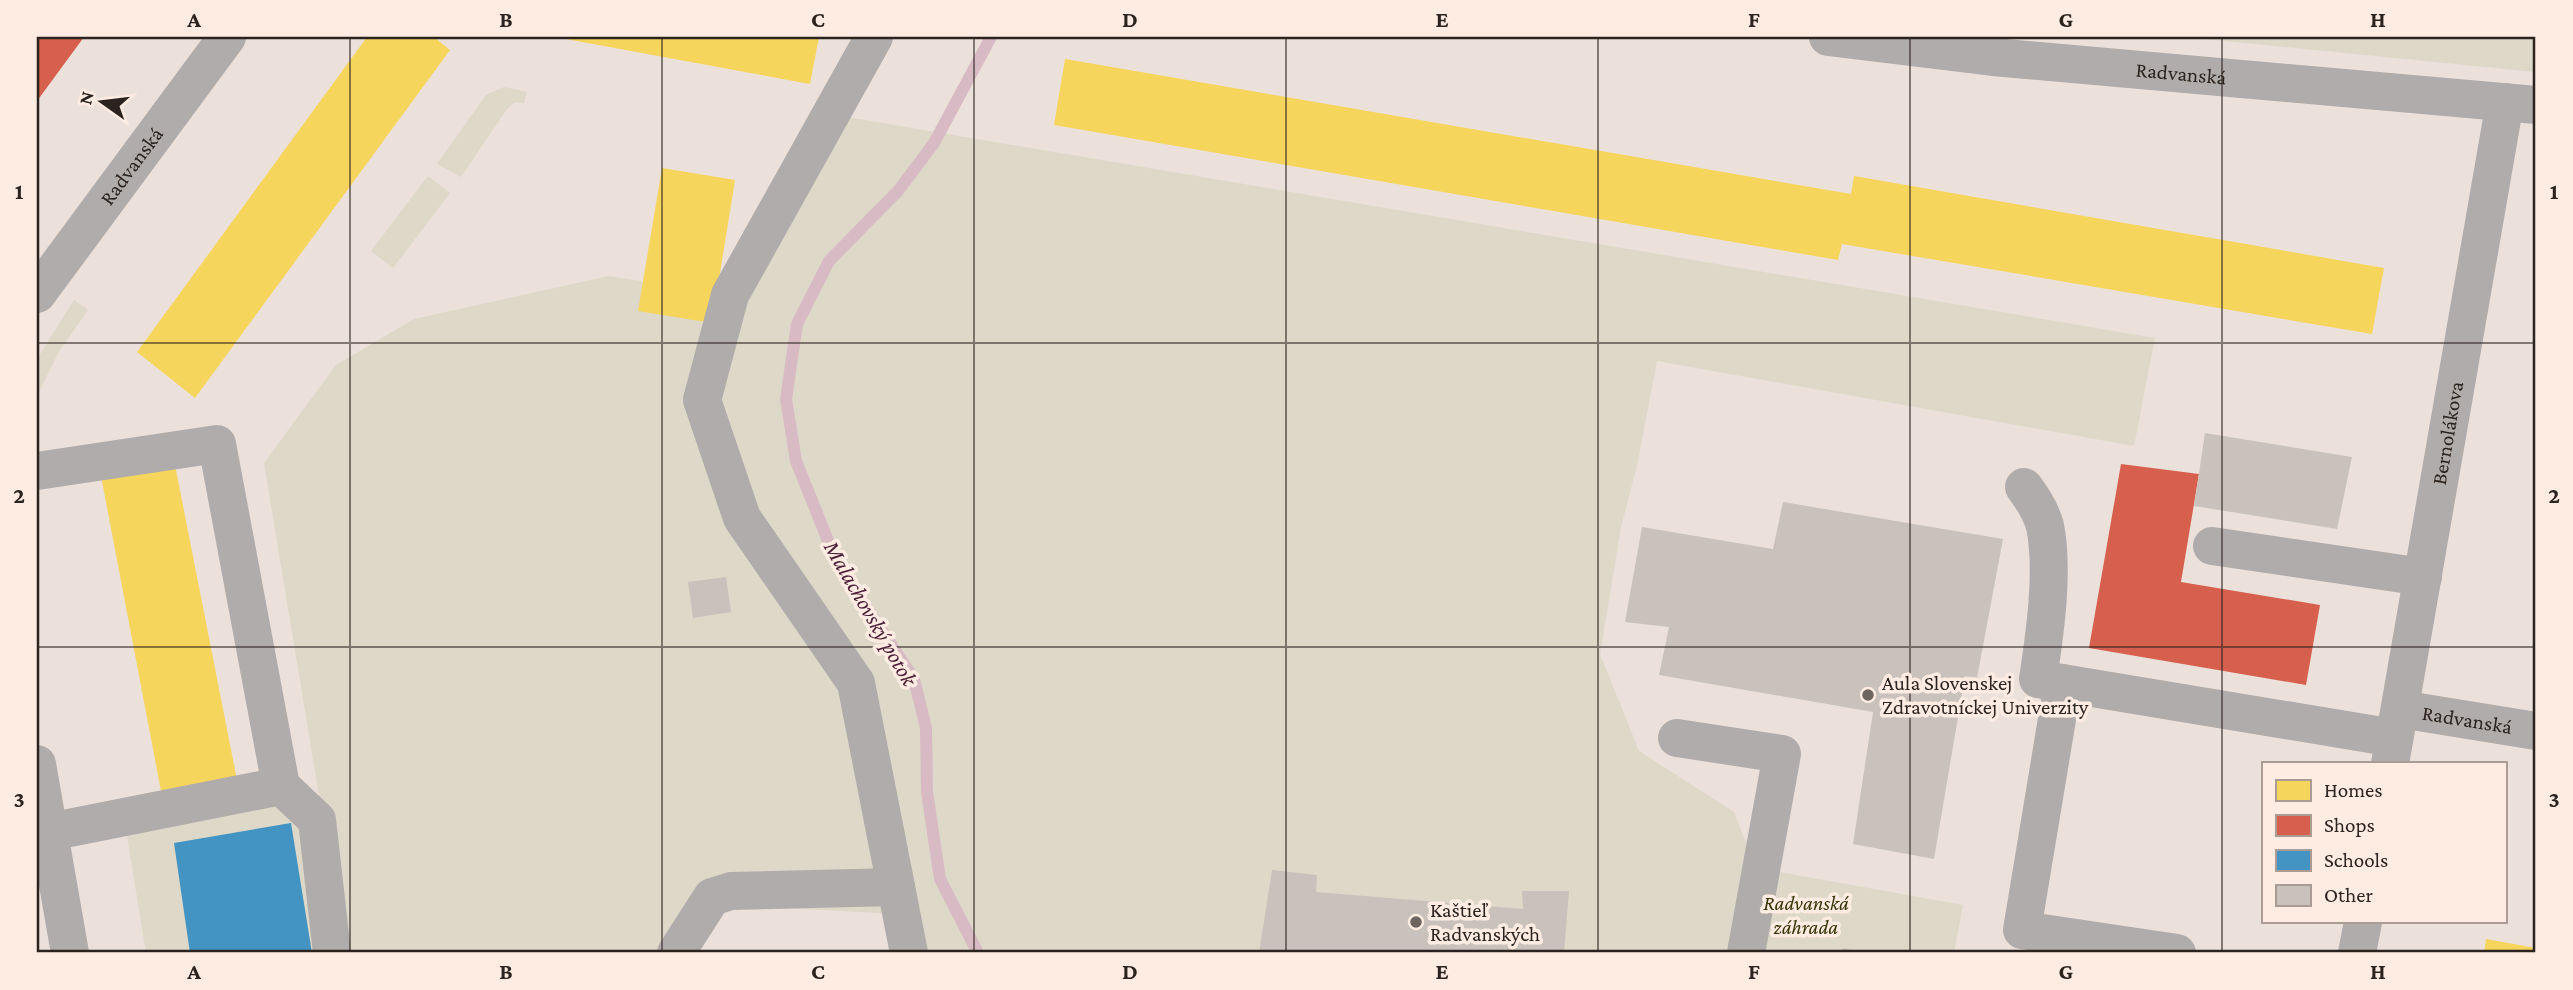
<svg xmlns="http://www.w3.org/2000/svg" width="2573" height="990" font-family="'Crimson Pro',serif">
<rect width="100%" height="100%" fill="#ece0da"/>
<!-- green -->
<g fill="#ddd8c8">
<path d="M2185,37h351v35z"/>
<path d="M504,87l23,5 -3,11 -9,-1 -8,7 -46,68 -24,-13 49,-69z"/>
<path d="M847,117l1308,221 -21,108 -477,-85 -20,105 -16,61 -21,127 39,97 95,61 13,33 -20,108h-799l-8,-38 -199,-10 -30,48h-545l-20,-123 193,-34 -55,-333 72,-98 78,-46 195,-43 135,22z"/>
<path d="M428,176l22,17 -57,75 -22,-17z"/>
<path d="M74,300l14,10 -30,43 -21,43v-37z"/>
<path d="M1774,871l189,34 -9,48h-196z"/>
</g>
<!-- homes -->
<g fill="#f6d55c">
<path d="M367,37h67l16,13 -255,348 -58,-46z"/>
<path d="M555,37h264l-9,47z"/>
<path d="M1065,59l786,135 3,-18 530,92 -12,66 -530,-90 -4,16 -784,-135z"/>
<path d="M662,168l73,12 -23,143 -74,-12z"/>
<path d="M175,465l62,315 -76,11 -60,-315z"/>
<path d="M2486,939l50,9v5h-52z"/>
</g>
<!-- shops -->
<g fill="#d6604d">
<path d="M37,37h47l-47,64z"/>
<path d="M2121,464l78,10 -18,108 139,23 -14,80 -217,-37z"/>
</g>
<!-- schools -->
<path fill="#4393c3" d="M291,823l21,130h-122l-16,-110z"/>
<g fill="none" stroke-linecap="round" stroke-linejoin="round">
<!-- stream -->
<path stroke="#d8bac4" stroke-width="12" d="M978,953l-38,-74 -13,-87 -1,-64 -12,-49 -77,-116 -41,-102 -10,-62 11,-75 32,-63 69,-70 36,-48 57,-106"/>
</g>
<!-- building -->
<g fill="#c9c2bc">
<path d="M2205,433l147,24 -15,72 -143,-23z"/>
<path d="M1783,502l220,37 -26,139 -12,-2 -31,183 -81,-15 20,-132 -214,-37 10,-48 -44,-5 17,-95 131,22z"/>
<path d="M726,577l5,35 -38,6 -5,-36z"/>
<path d="M1272,870l45,5 -1,17 207,17 -1,-18h47l-5,62h-305z"/>
<path d="M1843,948l19,4 -1,1h-19z"/>
</g>
<g fill="none" stroke-linecap="round" stroke-linejoin="round">
<!-- minor -->
<g stroke="#b0acab" stroke-width="38">
<path d="M874,37l-144,258 -28,105 40,118 114,165 53,270"/>
<path id="s1" d="M1828,37l165,20 543,48"/>
<path id="s2" d="M37,294l190,-257"/>
<path d="M37,471l180,-27 64,342 36,34 15,133"/>
<path d="M2024,487c9,12 17,24 21,39 9,45 0,107 -7,153l356,59"/>
<path d="M2212,546l211,31"/>
<path d="M2063,683l-41,247 155,23"/>
<path id="s3" d="M2400,709l136,22"/>
<path d="M1677,738l105,16 -36,199"/>
<path d="M37,764l33,189"/>
<path id="s4" d="M2390,764l115,-662"/>
<path d="M49,832l232,-46"/>
<path d="M676,953l36,-56 19,-6 165,-4"/>
<path d="M2357,953l6,-31"/>
</g>
</g>
<!-- grid -->
<path fill="none" stroke="#2b231f" stroke-width="2" stroke-opacity="0.55" d="M350,37v916M662,37v916M974,37v916M1286,37v916M1598,37v916M1910,37v916M2222,37v916M37,343h2499M37,647h2499"/>
<!-- markers -->
<g fill="#6f6560" stroke="#feece3" stroke-width="2.5">
<circle cx="1868" cy="695" r="7"/>
<circle cx="1416" cy="922" r="7"/>
</g>
<g text-anchor="middle" dominant-baseline="central" stroke-width="7" stroke-linejoin="round" paint-order="stroke">
<!-- street labels -->
<g font-size="21" fill="#2b231f" stroke="#feece3">
<text stroke="none"><textPath href="#s1" startOffset="355">Radvanská</textPath></text>
<text stroke="none"><textPath href="#s2" startOffset="159">Radvanská</textPath></text>
<text stroke="none"><textPath href="#s4" startOffset="336">Bernolákova</textPath></text>
<text stroke="none"><textPath href="#s3" startOffset="68">Radvanská</textPath></text>
</g>
<!-- poi labels -->
<g font-size="21" fill="#2b231f" stroke="#feece3" text-anchor="start">
<text x="1882" y="683">Aula Slovenskej<tspan x="1882" dy="24">Zdravotníckej Univerzity</tspan></text>
<text x="1430" y="910">Kaštieľ<tspan x="1430" dy="24">Radvanských</tspan></text>
</g>
<!-- park labels -->
<g font-size="21" font-style="italic" fill="#363509" stroke="#feece3">
<text x="1806" y="903">Radvanská<tspan x="1806" dy="24">záhrada</tspan></text>
</g>
<!-- water labels -->
<g font-size="23" font-style="italic" fill="#4c1d36" stroke="#feece3">
<text transform="translate(871 613) rotate(60)">Malachovský potok</text>
</g>
</g>
<!-- border -->
<rect width="2573" height="990" fill="none" stroke="#feece3" stroke-width="77"/>
<!-- legend -->
<rect x="2262" y="762" width="245" height="161" fill="#feece3" stroke="#aa9c95" stroke-width="2"/>
<rect x="2276" y="780" width="35" height="21" fill="#f6d55c" stroke="#aa9c95" stroke-width="2"/>
<text x="2324" y="797" font-size="21" fill="#2b231f">Homes</text>
<rect x="2276" y="815" width="35" height="21" fill="#d6604d" stroke="#aa9c95" stroke-width="2"/>
<text x="2324" y="832" font-size="21" fill="#2b231f">Shops</text>
<rect x="2276" y="850" width="35" height="21" fill="#4393c3" stroke="#aa9c95" stroke-width="2"/>
<text x="2324" y="867" font-size="21" fill="#2b231f">Schools</text>
<rect x="2276" y="885" width="35" height="21" fill="#c9c2bc" stroke="#aa9c95" stroke-width="2"/>
<text x="2324" y="902" font-size="21" fill="#2b231f">Other</text>
<!-- north arrow -->
<g transform="translate(102 102) rotate(284)" stroke="#feece3" stroke-width="5" paint-order="stroke">
<path d="M0-5L12 26L0 18L-12 26Z" fill="#2b231f"/>
<text y="-10" font-size="19" font-weight="bold" text-anchor="middle" fill="#2b231f">N</text>
</g>
<rect x="38" y="38" width="2496" height="913" fill="none" stroke="#2b231f" stroke-width="2.5"/>
<g font-size="23" text-anchor="middle" font-weight="bold" fill="#2b231f">
<text x="194" y="27">A</text>
<text x="506" y="27">B</text>
<text x="818" y="27">C</text>
<text x="1130" y="27">D</text>
<text x="1442" y="27">E</text>
<text x="1754" y="27">F</text>
<text x="2066" y="27">G</text>
<text x="2378" y="27">H</text>
<text x="19" y="199">1</text>
<text x="2554" y="199">1</text>
<text x="19" y="503">2</text>
<text x="2554" y="503">2</text>
<text x="19" y="807">3</text>
<text x="2554" y="807">3</text>
<text x="194" y="979">A</text>
<text x="506" y="979">B</text>
<text x="818" y="979">C</text>
<text x="1130" y="979">D</text>
<text x="1442" y="979">E</text>
<text x="1754" y="979">F</text>
<text x="2066" y="979">G</text>
<text x="2378" y="979">H</text>
</g>
</svg>
